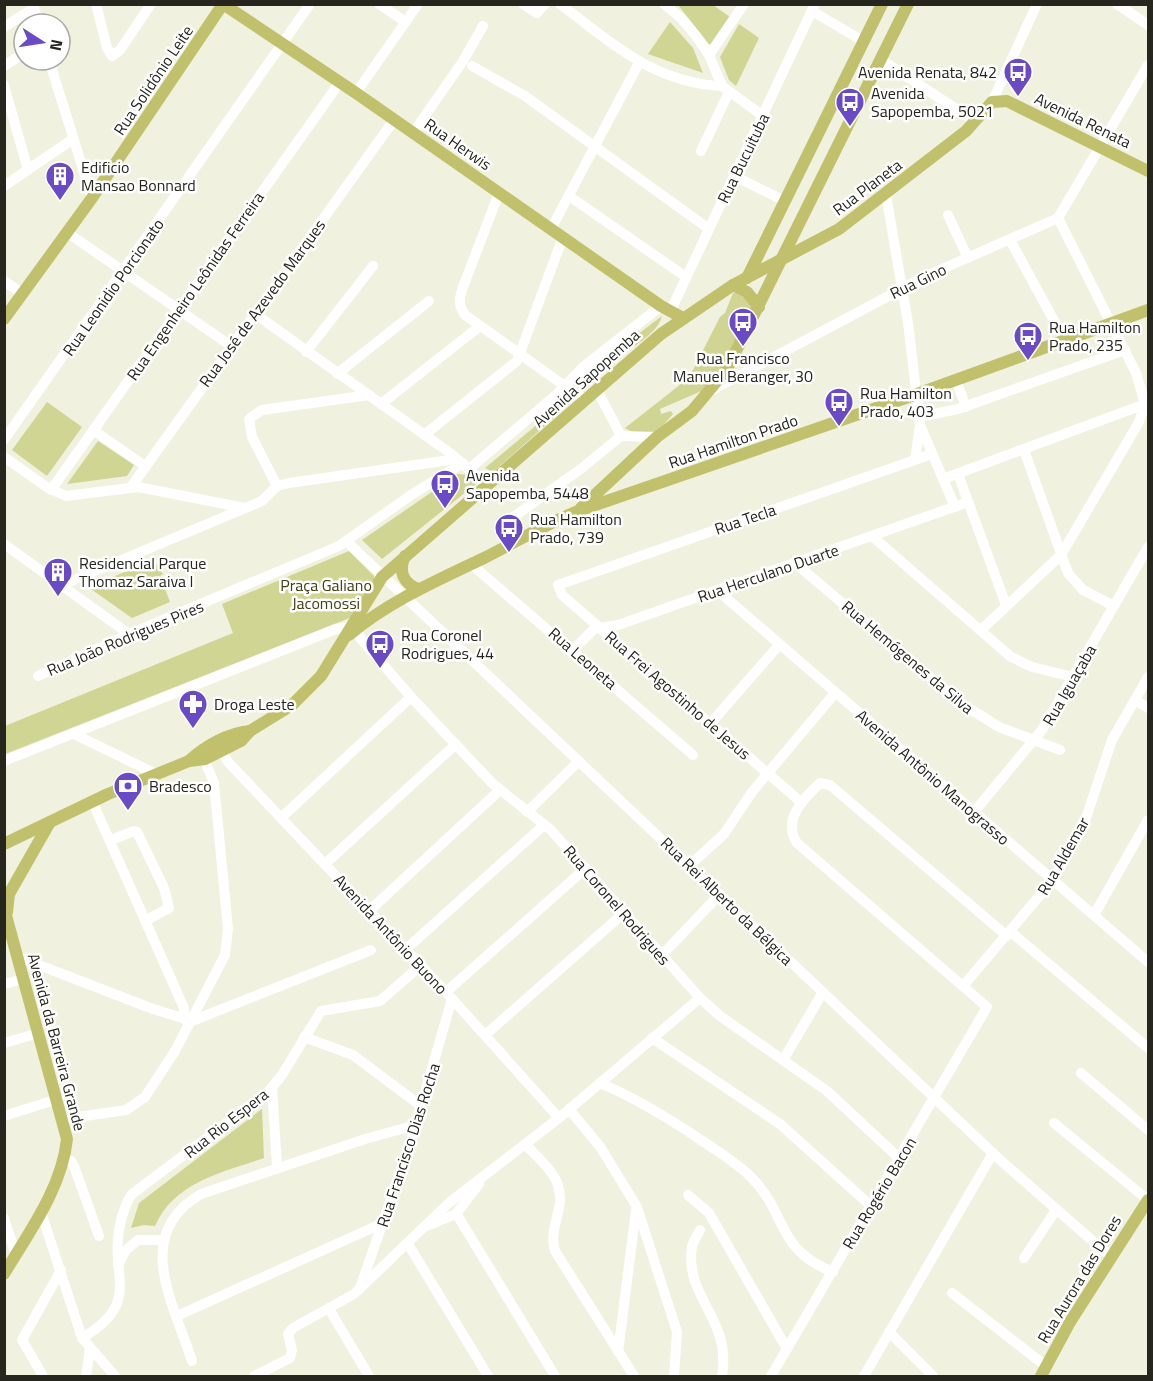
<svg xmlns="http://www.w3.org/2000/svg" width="1153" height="1381" font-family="'Titillium Web',sans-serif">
<rect width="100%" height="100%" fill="#f0f1de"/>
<!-- green -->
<g fill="#d1d593">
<path d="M678,5h35l17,12 -16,27h-5z"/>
<path d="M670,22l23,26 10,25 -55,-19z"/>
<path d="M739,24l20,14 -23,48 -7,-6 -9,-23z"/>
<path d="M739,292l10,5 3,12 -24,50 -22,30 -46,20 1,5 10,-3 2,3 -16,18h-25l-7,-4 56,-44 12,-14 27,-53 5,-4 8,-20z"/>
<path d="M662,316c-5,22 -49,42 -65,55l-2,9 -9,9 -10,-8z"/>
<path d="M569,398l4,3 -80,71 -8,-4z"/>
<path d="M47,402l35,25 -35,49 -35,-26z"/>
<path d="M98,441l36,24 -7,11 -60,8z"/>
<path d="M458,474l10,1 8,9 -94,75 -20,-19z"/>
<path d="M349,551l25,25v7l-22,34 -347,137v-28l228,-93 -11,-29z"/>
<path d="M154,560l9,14 -3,2 10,26 -38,16 -44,-31z"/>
<path d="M262,1109l2,49c-41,14 -90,24 -109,68l-11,-1 -13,3 8,-25z"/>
</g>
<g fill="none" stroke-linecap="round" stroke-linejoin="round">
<!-- minor -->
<g stroke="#fff" stroke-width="10">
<path d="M33,4l6,20"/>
<path d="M96,4l11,44 5,8 8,-6 31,-46"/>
<path d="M379,4l27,18"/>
<path d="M523,4l14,9 8,-9"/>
<path d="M560,4c52,39 94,79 162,82"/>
<path d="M664,4l18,15 14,17 13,19 13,31 41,30"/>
<path d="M1117,4l31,21"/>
<path d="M812,11l51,30"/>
<path d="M4,27l30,-19"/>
<path d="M709,55l35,-51"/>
<path d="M880,59l96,63"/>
<path d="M49,60l43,138"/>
<path d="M4,66l20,-13"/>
<path d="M472,66l53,30 184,133"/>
<path d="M4,85l24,85"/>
<path d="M356,93l62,-89"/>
<path d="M992,102l45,-98"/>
<path d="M413,133l50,-72 20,-35"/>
<path d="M701,151l28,-59"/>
<path d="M734,176l51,25"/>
<path d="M4,186l69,-47"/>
<path d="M499,193l-36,94c-4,12 -5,18 2,28l121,86"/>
<path d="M886,195l22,128 12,102 35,82"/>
<path d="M569,196l117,81"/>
<path d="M948,215l20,43"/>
<path d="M551,229l88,-166"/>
<path d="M68,233l163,113"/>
<path d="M1010,240l55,101"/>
<path d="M4,281l19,13"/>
<path d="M670,312l145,-308"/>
<path d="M254,313l196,140 38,33"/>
<path d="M306,352l67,-86"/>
<path d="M337,374l92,-73"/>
<path d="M956,380l10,27"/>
<path d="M597,390l24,46"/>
<path d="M710,391l216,-115 132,-58 90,-153"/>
<path d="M381,404l99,-78"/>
<path d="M919,417l39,-8 167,-59"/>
<path d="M93,430l52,36"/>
<path d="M424,435l93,-74 46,-124"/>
<path d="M621,436l36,1"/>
<path d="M4,440l306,-436"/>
<path d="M1024,450l44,123 15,17 31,16"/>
<path d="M4,457l44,31 18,8 72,-9 107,21"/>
<path d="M915,460l5,-35"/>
<path d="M469,469l87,-74 27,-28 78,-61"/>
<path d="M958,474l48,131"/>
<path d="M943,479l205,-76"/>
<path d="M277,486l-25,-49 -3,-18 13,-9 107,-15"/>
<path d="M131,487l263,-367"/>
<path d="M51,490l289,-408"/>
<path d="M505,523l77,-55 39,-32"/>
<path d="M873,537l138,120 21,10 41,10"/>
<path d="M346,541l653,618 112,98"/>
<path d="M4,544l125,90"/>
<path d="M471,564l222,191"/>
<path d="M796,564l165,139 38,24 61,23"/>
<path d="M62,585l200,-84 15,-15 12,-3 168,-24"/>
<path d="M718,591l430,371"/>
<path d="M356,629l5,10 50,58 82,87 58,46 149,168 20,18 107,75 73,68"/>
<path d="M981,630l80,-75 78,-133 6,-18 -9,-31 -78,-155"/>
<path d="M573,650l21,-21 24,-4 350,-123"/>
<path d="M38,676l91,-42 210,-88 72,-51 52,-32"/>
<path d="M1135,700l13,8"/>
<path d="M710,724l69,-79"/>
<path d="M74,734l82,40"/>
<path d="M218,745l10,17 218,230 113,126"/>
<path d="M4,761l332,-132 15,-2"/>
<path d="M92,801l92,207v11"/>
<path d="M802,803l-240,-208 -4,-10 374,-131"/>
<path d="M527,812l52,-51"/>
<path d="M974,812l68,-82 106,-183"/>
<path d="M282,817l129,-120"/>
<path d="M111,840l23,-9 3,1 27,56 5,20 -24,13"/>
<path d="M325,864l131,-120"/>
<path d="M690,865l34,-31 28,-42 83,-99"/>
<path d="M369,911l131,-121"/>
<path d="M1094,915l54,-95"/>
<path d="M1011,932l137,116"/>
<path d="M405,950l139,-125"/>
<path d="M662,955l58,-61"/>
<path d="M18,957l135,52 39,12 179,-71"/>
<path d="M4,984l20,-5"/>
<path d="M963,986l90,-106 31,-56 28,-84 36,-63"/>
<path d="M446,992l140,-124"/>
<path d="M485,1035l140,-123"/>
<path d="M304,1037l49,18 68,51"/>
<path d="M652,1038l128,86 91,82"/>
<path d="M4,1043l35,-10"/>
<path d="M783,1060l40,-68"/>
<path d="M1081,1073l67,57"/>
<path d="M600,1083c38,16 70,36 104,59 16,11 33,21 47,35 37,37 24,72 82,95"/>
<path d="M272,1087l5,80"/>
<path d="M569,1109l32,39 36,59 40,125 -3,44"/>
<path d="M4,1116l54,-17"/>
<path d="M64,1119l62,-9 19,-13 30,-46 50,-96 3,-26 -14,-146 -13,-31"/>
<path d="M1054,1123l94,77"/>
<path d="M526,1145c12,13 30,27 33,45 5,20 -11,39 -4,61l79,125"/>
<path d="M64,1158l7,3 3,5 25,70"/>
<path d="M688,1195l21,18 78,136"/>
<path d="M41,1212l41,126 33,38"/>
<path d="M456,1213l99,163"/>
<path d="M4,1218l12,37"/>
<path d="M427,1226l29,-12 23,-30"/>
<path d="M700,1230c-2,5 -7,11 -8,17 -8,51 40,71 30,129"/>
<path d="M408,1244l80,132"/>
<path d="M1024,1258l32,-48"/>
<path d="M118,1265l8,-15 12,-10h24"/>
<path d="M360,1288l50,-144 42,-145"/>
<path d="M952,1293l95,74"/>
<path d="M329,1309l40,67"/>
<path d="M177,1316l206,-93"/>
<path d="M889,1332l44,44"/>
<path d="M82,1338c63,-37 25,-63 39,-118 3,-10 5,-18 11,-26l136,-102 14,-17 39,-64 59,-10 40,-35"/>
<path d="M618,1352l18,-142"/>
<path d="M192,1361c-19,-59 -60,-127 9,-167l164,-55 51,-14"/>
<path d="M43,1376l-21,-36 39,-70"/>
<path d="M86,1376l4,-28"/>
<path d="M254,1376l36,-18 2,-8 -4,-16 5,-6 61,-34 96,-92 109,-84 141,-120"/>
<path d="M771,1376l216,-369 -190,-164c-15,-23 6,-44 23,-60l10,2 177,151"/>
<path d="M864,1376l129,-223"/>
</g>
<!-- major -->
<g stroke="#c1c16d" stroke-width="12">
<path d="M223,4l133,89 305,213 22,12"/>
<path d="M747,278l135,-274"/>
<path d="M733,285l14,7 12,15"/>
<path d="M4,319l88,-121 131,-194"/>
<path d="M581,508l76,-71 35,-26 35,-42 181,-365"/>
<path d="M405,556c-7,15 -2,28 14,33"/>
<path d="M349,635c39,-33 87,-54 133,-76 32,-16 62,-34 96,-48l339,-117 231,-84"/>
<path d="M189,761c16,-15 39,-28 61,-30"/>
<path d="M4,844l104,-50 81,-33 16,-2 36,-18 9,-10 42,-26 29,-29 61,-99 279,-243 72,-49 106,-56 127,-98 26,-29 15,-1 141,70"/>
<path d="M4,908l63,231c-5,49 -38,93 -63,135"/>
<path d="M7,912l2,-18 41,-72"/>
<path d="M1041,1376l29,-54 78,-122"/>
</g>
</g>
<!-- icons -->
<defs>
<g id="bus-pin" transform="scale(1.5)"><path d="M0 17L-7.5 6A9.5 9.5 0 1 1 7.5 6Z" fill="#6b4bc5" stroke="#fff"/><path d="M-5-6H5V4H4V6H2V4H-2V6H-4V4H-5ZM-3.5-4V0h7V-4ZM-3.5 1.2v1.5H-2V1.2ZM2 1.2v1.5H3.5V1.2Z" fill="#fff"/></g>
<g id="building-pin" transform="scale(1.5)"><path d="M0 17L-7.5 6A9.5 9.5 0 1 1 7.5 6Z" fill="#6b4bc5" stroke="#fff"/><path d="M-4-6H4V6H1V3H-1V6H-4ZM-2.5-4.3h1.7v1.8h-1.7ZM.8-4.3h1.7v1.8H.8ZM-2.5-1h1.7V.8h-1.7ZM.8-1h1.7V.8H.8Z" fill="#fff"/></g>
<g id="pharmacy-pin" transform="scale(1.5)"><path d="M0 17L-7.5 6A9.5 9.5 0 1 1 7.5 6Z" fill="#6b4bc5" stroke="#fff"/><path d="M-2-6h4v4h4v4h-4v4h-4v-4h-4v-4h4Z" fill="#fff"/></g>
<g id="bank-pin" transform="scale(1.5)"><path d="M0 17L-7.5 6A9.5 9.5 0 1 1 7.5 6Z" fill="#6b4bc5" stroke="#fff"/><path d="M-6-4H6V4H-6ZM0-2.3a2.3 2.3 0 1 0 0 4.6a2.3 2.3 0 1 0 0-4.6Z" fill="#fff"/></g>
</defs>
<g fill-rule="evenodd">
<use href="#bus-pin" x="1018" y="72"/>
<use href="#bus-pin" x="850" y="102"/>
<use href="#building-pin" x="60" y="176"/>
<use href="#bus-pin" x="743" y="322"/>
<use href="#bus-pin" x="1028" y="336"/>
<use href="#bus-pin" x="839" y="402"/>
<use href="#bus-pin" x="445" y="484"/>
<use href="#bus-pin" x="509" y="528"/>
<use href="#building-pin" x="58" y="572"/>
<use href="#bus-pin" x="380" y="644"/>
<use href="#pharmacy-pin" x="193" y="704"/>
<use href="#bank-pin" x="128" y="786"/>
</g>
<g text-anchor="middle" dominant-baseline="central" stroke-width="5" stroke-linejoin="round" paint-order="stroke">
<!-- poi labels -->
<g font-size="16" fill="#26261f" stroke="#fff" text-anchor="start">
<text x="997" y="72" text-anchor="end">Avenida Renata, 842</text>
<text x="871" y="93">Avenida<tspan x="871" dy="18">Sapopemba, 5021</tspan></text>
<text x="81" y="167">Edificio<tspan x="81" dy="18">Mansao Bonnard</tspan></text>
<text x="1049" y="327">Rua Hamilton<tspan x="1049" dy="18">Prado, 235</tspan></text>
<text x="743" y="358" text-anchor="middle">Rua Francisco<tspan x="743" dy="18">Manuel Beranger, 30</tspan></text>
<text x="860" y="393">Rua Hamilton<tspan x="860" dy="18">Prado, 403</tspan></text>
<text x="466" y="475">Avenida<tspan x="466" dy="18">Sapopemba, 5448</tspan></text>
<text x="530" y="519">Rua Hamilton<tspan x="530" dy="18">Prado, 739</tspan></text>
<text x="79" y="563">Residencial Parque<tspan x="79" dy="18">Thomaz Saraiva I</tspan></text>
<text x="401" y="635">Rua Coronel<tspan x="401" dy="18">Rodrigues, 44</tspan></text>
<text x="214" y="704">Droga Leste</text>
<text x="149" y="786">Bradesco</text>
</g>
<!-- street labels -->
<g font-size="16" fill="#26261f" stroke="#fff">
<text transform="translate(153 80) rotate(-56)">Rua Solidônio Leite</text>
<text transform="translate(1083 120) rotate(26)">Avenida Renata</text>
<text transform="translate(458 144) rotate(35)">Rua Herwis</text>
<text transform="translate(743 158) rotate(-64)">Rua Bucuituba</text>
<text transform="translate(867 187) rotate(-37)">Rua Planeta</text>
<text transform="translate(918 281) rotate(-26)">Rua Gino</text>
<text transform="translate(195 286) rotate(-55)">Rua Engenheiro Leônidas Ferreira</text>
<text transform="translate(113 287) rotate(-55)">Rua Leonidio Porcionato</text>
<text transform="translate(262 303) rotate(-54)">Rua José de Azevedo Marques</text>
<text transform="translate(586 378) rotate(-42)">Avenida Sapopemba</text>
<text transform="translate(733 441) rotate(-19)">Rua Hamilton Prado</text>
<text transform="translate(745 519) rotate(-19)">Rua Tecla</text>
<text transform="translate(768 573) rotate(-19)">Rua Herculano Duarte</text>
<text transform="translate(125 638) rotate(-23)">Rua João Rodrigues Pires</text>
<text transform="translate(908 657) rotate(40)">Rua Hemógenes da Silva</text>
<text transform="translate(583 658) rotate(41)">Rua Leoneta</text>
<text transform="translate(1069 685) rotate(-60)">Rua Iguaçaba</text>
<text transform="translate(678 695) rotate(41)">Rua Frei Agostinho de Jesus</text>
<text transform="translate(933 777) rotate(41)">Avenida Antônio Manograsso</text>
<text transform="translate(1063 856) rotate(-60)">Rua Aldemar</text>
<text transform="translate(727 901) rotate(44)">Rua Rei Alberto da Bélgica</text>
<text transform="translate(617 905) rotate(49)">Rua Coronel Rodrigues</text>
<text transform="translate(391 934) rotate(47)">Avenida Antônio Buono</text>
<text transform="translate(57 1042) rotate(75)">Avenida da Barreira Grande</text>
<text transform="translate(226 1123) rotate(-38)">Rua Rio Espera</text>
<text transform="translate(408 1145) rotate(-72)">Rua Francisco Dias Rocha</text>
<text transform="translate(879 1193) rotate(-59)">Rua Rogério Bacon</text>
<text transform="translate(1079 1279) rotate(-59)">Rua Aurora das Dores</text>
</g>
<!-- park labels -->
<g font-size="16" fill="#404115" stroke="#fff">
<text x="326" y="585">Praça Galiano<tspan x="326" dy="18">Jacomossi</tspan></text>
</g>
</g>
<!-- border -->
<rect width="1153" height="1381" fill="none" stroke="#26261f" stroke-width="12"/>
<!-- north arrow -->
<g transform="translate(42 42) rotate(102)"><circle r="28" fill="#ffffff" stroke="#a8a8a5" stroke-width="1.5"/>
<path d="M0-4.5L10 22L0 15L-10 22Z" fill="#6b4bc5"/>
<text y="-9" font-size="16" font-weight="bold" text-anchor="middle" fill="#26261f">N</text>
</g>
</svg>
